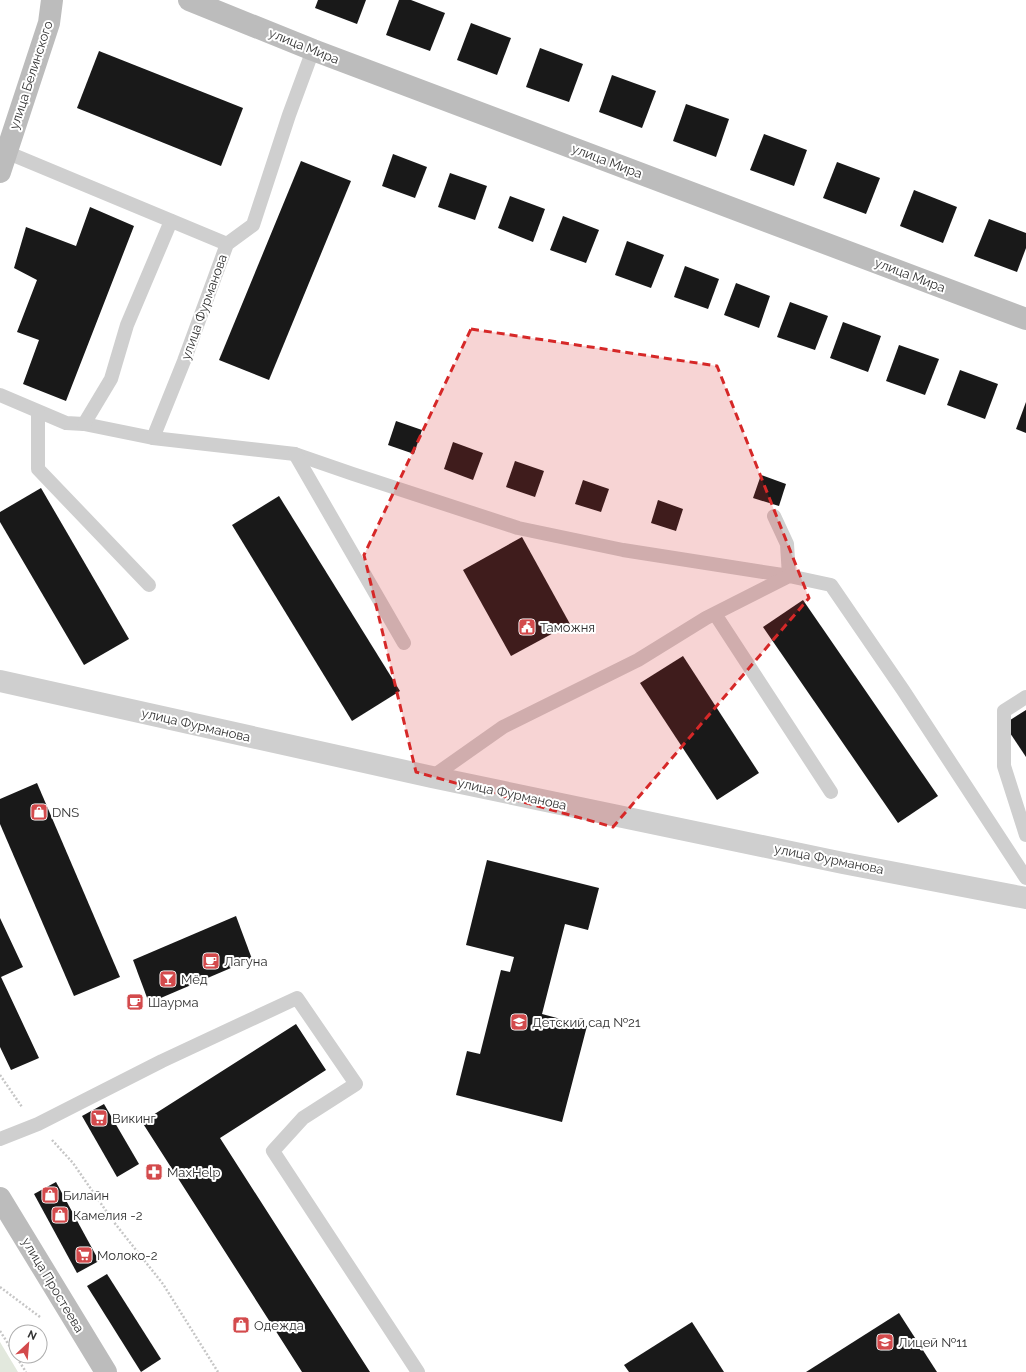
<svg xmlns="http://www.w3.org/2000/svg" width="1026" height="1372" font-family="Raleway,sans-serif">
<rect width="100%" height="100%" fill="#fff"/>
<!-- green -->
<path fill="#e2e8dd" d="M0,1342l18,30h-18z"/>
<!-- building -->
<g fill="#191919">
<path d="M318,0h48l-9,24 -42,-16z"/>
<path d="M399,0h12l34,13 -15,38 -44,-16z"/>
<path d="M471,23l40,15 -14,37 -40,-15z"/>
<path d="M540,48l43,16 -14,38 -43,-15z"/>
<path d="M99,51l144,57 -22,58 -144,-58z"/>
<path d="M612,75l44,16 -14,37 -43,-16z"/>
<path d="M686,104l43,15 -13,38 -43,-16z"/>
<path d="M764,134l43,16 -13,36 -44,-16z"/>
<path d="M393,154l34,13 -12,31 -33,-12z"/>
<path d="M301,161l50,20 -82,199 -50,-20z"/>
<path d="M837,162l43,16 -14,36 -43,-16z"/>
<path d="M450,173l37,13 -12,34 -37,-13z"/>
<path d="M914,190l43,17 -14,36 -43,-17z"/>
<path d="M510,196l35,13 -12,33 -35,-14z"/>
<path d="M90,207l44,19 -68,175 -43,-17 16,-44 -22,-8 20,-52 -23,-12 12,-41 50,19z"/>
<path d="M563,216l36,14 -13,33 -36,-13z"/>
<path d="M989,219l37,14v15l-9,24 -43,-16z"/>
<path d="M627,241l37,14 -13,33 -36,-13z"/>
<path d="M685,266l34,13 -11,30 -34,-12z"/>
<path d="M736,283l34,13 -11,32 -35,-13z"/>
<path d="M790,302l38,14 -13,34 -38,-13z"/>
<path d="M843,322l38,14 -13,36 -38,-14z"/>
<path d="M899,345l40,14 -14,36 -39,-14z"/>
<path d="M960,370l38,14 -13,35 -38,-14z"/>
<path d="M1026,402v31l-10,-4z"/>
<path d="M396,421l26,9 -8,24 -26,-9z"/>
<path d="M453,442l30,11 -10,27 -29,-11z"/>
<path d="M515,461l29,10 -9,26 -29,-10z"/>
<path d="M761,475l25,9 -7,22 -26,-8z"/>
<path d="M583,480l26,9 -8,23 -26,-8z"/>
<path d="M41,488l88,151 -45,26 -84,-143v-10z"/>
<path d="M279,496l121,195 -48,30 -120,-196z"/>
<path d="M658,500l25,9 -7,22 -25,-8z"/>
<path d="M522,537l48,87 -59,32 -48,-86z"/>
<path d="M803,600l135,196 -40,27 -135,-196z"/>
<path d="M683,656l76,117 -42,27 -77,-117z"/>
<path d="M1026,710v47l-22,-33z"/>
<path d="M37,783l83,194 -46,19 -74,-172v-25z"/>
<path d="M487,860l112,28 -11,42 -23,-6 -23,90 45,12 -25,96 -106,-27 11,-44 13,3 21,-84 9,2 4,-15 -48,-12z"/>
<path d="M236,916l16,43 -103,44 -16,-43z"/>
<path d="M0,918l23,49 -22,10 38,81 -28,12 -11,-23z"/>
<path d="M296,1024l30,46 -106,68 150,234h-68l-160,-250z"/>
<path d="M104,1104l35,60 -22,13 -35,-61z"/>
<path d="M56,1182l43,79 -22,12 -43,-79z"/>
<path d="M107,1274l54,85 -20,13 -54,-86z"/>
<path d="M899,1313l38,59h-131z"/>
<path d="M692,1322l32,50h-95l-5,-7z"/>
</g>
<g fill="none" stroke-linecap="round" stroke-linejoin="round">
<!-- path -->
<g stroke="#c6c6c6" stroke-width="2.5" stroke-dasharray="2 2" stroke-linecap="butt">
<path d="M0,1075l22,32"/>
<path d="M52,1140l21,23 40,58 50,63 55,88"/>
<path d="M0,1287l40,30"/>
<path d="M0,1331l26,41"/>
</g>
<!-- lane -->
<g stroke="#cfcfcf" stroke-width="14">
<path d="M6,152l221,92"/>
<path d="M0,395l66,28 18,1 69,14 142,16 58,20 165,54 105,22 166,26 -2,-32 -13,-28"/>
<path d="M38,412v57l111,116"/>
<path d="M84,424l27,-45 16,-54 44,-104"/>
<path d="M153,438l31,-77 43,-117 26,-19 36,-110 24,-65"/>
<path d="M295,454l109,189"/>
<path d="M715,614l116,178"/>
<path d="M1026,697l-22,14v55l22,69"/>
<path d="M432,777l71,-50 135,-67 68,-42 83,-42 42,9 72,105 123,188"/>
<path d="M0,1139l38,-15 124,-63 135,-63 59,86 -53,34 -30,33 145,221"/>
</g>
<!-- street -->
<path stroke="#cfcfcf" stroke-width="22" d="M0,681l432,96 411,86 183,35"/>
<!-- secondary -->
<g stroke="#bcbcbc" stroke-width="22">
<path d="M189,0l124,50 713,269"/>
<path d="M0,172l49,-149 3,-23"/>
<path d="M0,1198l106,174"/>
</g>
</g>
<!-- marked area -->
<path fill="#d62828" fill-opacity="0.2" stroke="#d62828" stroke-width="3" stroke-dasharray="8 5" stroke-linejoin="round" d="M471,329l246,37 92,232 -196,229 -197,-55 -52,-217z"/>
<!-- icons -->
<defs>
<g id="civic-square" transform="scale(0.9)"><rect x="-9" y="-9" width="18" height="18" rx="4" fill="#d34a4c" stroke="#fff"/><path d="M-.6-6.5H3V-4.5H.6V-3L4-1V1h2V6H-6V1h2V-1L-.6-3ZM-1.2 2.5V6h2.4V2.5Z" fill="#fff"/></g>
<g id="shop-square" transform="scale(0.9)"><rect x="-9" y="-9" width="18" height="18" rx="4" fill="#d34a4c" stroke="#fff"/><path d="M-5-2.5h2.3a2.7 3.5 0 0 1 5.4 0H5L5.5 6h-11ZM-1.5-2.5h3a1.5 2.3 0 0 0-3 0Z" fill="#fff"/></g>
<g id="cafe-square" transform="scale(0.9)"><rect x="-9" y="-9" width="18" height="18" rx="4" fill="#d34a4c" stroke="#fff"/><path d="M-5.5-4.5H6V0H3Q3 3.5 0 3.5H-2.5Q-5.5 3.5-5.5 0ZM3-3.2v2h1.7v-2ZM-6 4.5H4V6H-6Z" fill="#fff"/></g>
<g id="bar-square" transform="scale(0.9)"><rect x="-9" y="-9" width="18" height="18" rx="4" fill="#d34a4c" stroke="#fff"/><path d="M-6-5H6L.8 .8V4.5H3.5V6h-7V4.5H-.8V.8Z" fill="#fff"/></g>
<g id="school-square" transform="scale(0.9)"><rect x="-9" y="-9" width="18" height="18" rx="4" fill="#d34a4c" stroke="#fff"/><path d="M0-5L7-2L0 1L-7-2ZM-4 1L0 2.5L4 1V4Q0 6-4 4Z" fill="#fff"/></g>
<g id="supermarket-square" transform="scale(0.9)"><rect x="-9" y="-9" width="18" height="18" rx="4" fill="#d34a4c" stroke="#fff"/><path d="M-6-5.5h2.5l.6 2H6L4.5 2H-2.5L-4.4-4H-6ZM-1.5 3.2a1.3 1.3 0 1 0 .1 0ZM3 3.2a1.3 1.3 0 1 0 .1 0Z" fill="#fff"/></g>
<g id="pharmacy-square" transform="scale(0.9)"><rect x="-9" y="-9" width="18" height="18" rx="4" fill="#d34a4c" stroke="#fff"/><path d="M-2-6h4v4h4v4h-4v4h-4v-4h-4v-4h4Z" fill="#fff"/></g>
</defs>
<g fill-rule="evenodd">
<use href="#civic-square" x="527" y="627"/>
<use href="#shop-square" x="39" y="812"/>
<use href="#cafe-square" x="211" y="961"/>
<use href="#bar-square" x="168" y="979"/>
<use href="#cafe-square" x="135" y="1002"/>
<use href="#school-square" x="519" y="1022"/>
<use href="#supermarket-square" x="99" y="1118"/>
<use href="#pharmacy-square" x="154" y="1172"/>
<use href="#shop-square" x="50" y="1195"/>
<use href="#shop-square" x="60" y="1215"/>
<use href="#supermarket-square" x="84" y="1255"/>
<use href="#shop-square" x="241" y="1325"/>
<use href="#school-square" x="885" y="1342"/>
</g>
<g text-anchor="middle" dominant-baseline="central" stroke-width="4" stroke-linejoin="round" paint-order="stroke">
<!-- street labels -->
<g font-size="13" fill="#323232" stroke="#fff">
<text transform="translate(304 46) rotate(22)">улица Мира</text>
<text transform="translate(31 75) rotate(-72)">улица Белинского</text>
<text transform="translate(607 161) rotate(21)">улица Мира</text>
<text transform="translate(910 275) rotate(21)">улица Мира</text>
<text transform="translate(204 307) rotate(-70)">улица Фурманова</text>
<text transform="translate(196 725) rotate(13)">улица Фурманова</text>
<text transform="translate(512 794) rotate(12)">улица Фурманова</text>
<text transform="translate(829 859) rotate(11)">улица Фурманова</text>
<text transform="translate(53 1285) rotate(59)">улица Простеева</text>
</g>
<!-- poi labels -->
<g font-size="13" fill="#323232" stroke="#fff" text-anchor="start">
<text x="540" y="627">Таможня</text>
<text x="52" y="812">DNS</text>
<text x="224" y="961">Лагуна</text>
<text x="181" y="979">Мёд</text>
<text x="148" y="1002">Шаурма</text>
<text x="532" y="1022">Детский сад №21</text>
<text x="112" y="1118">Викинг</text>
<text x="167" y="1172">MaxHelp</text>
<text x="63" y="1195">Билайн</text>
<text x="73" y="1215">Камелия -2</text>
<text x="97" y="1255">Молоко-2</text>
<text x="254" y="1325">Одежда</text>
<text x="898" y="1342">Лицей №11</text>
</g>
</g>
<!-- north arrow -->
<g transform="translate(28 1344) rotate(26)"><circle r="19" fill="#ffffff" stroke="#adadad"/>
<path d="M0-3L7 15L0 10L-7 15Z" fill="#d34a4c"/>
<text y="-6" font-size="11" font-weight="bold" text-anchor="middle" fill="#323232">N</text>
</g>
</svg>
